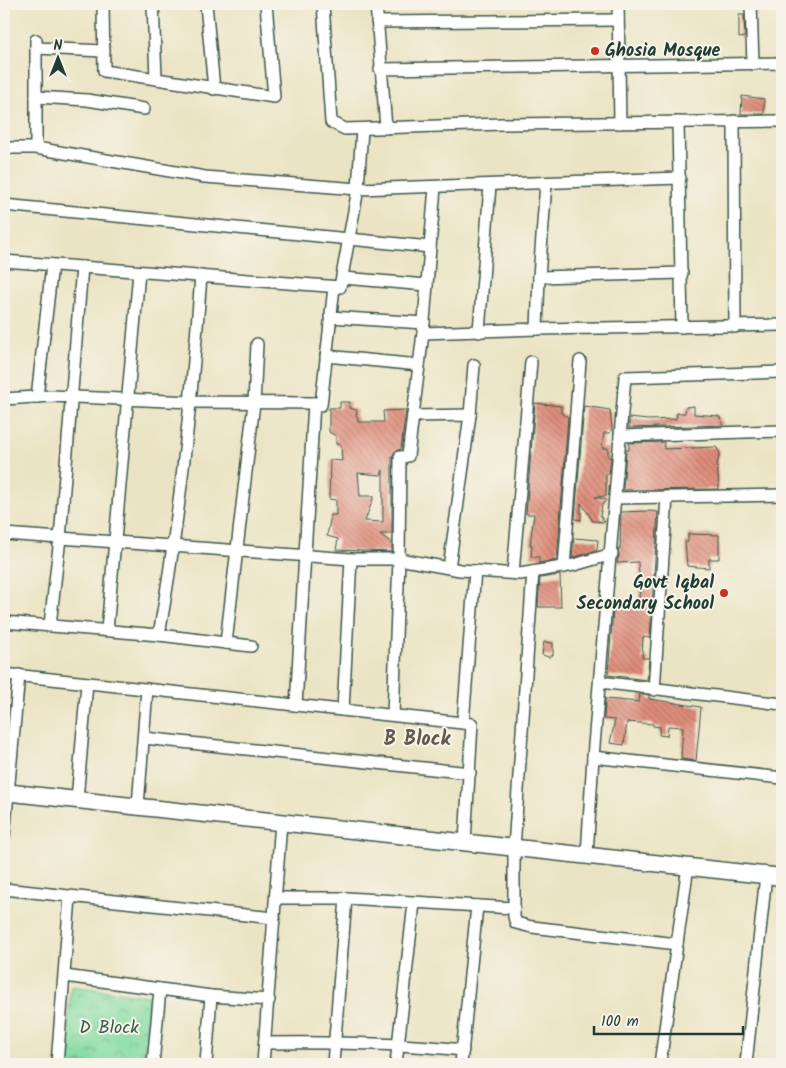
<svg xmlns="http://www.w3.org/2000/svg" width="786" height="1068" font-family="Kalam,sans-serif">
<defs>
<pattern id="park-crowns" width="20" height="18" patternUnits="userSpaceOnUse" patternTransform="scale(1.25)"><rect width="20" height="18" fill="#83dca2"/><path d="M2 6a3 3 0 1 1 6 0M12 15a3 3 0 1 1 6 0" fill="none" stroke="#6bb485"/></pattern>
<pattern id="building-back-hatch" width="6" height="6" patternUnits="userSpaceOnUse" patternTransform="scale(1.25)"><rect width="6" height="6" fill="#df8c7a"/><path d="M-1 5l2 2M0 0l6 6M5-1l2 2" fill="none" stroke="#b47465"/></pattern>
</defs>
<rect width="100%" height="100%" fill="#f7f3e8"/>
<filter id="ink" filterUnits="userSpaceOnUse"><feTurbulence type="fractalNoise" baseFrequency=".02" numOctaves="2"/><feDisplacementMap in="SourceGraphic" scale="10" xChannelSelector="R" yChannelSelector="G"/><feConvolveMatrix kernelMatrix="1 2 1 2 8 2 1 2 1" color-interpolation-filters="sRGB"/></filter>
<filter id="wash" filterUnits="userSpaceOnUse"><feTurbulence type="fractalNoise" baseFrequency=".0096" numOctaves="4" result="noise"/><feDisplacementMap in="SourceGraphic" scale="20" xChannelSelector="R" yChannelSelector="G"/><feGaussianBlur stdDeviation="1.12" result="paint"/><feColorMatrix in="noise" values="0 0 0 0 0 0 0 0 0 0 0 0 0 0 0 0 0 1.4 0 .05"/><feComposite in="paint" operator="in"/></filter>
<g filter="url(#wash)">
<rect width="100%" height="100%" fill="#ebe4c4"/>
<!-- park -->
<path fill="url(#park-crowns)" stroke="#518c6b" d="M71,986l78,10 -5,68h-80z"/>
<g id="blocks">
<!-- building -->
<g fill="url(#building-back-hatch)" fill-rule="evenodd">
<path d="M739,15h5l1,22 -6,1z"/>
<path d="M742,96l22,3v15h-23z"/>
<path d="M340,402h10l-1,6 8,2 -1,6 2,2v4h26l-1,-11 23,-1 -5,39 -6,2 -3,6v77h-12l12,9v9l-56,-2 2,-11 -11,-3 4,-21h5v-15l-7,-1 1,-39 12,1 -1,-16 -5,-1v-8l-7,-4v-24h11zM383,470v52l-18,-1 9,-25h-14l-2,-23 23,2z"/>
<path d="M535,403l26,3v7l7,4 -11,143 -18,3v-6h-8l1,-12h-2l4,-31h-8z"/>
<path d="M584,406l26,4 2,19 -2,4h-6l-2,15h6v9l3,1 -2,16h-3v22l-11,1 11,3 -4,5 -2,11 5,6 -12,-1 -12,-18v17l-6,-1z"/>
<path d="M694,406v8l25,2 5,9 -95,3v-10l19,2 28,-1 1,-6h8l1,-6z"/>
<path d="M664,442v7l52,-2 4,6 -3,11 2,25 -96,1 3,-40h3v-7z"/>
<path d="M648,511l10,1 -8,126 -7,-1 -1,21h7l-2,22 -39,-5 5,-66h3v-4l22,2 2,-19 -2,-26 -21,1 2,-8 -1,-6h2l1,-37z"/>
<path d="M688,534l31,1v24h-10v9l-22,-2 -2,-24h3z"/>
<path d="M574,538l24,2 -1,10 -25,8z"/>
<path d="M560,575l1,32h-23l2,-29z"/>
<path d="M544,642l9,1v12l-4,2 -7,-2z"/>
<path d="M640,694l9,1v4l52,8 -5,54 -15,-2 2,-32 -15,-1 -1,10 -8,-1 1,-8 -7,-1v-2l-26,-2 -3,23 -14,-2 5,-23 -11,-1 1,-20 34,3z"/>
</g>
</g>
</g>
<g filter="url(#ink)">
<use href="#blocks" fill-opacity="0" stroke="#3e564a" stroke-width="1"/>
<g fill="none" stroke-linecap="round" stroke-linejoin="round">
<!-- street casing -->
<g stroke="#3e564a" stroke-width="14">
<g id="street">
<path d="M103,4l1,67 170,26 -8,-93"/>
<path d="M153,4l3,74"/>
<path d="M206,4l8,85"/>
<path d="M323,4l8,118 14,7 158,-5 279,-3"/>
<path d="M376,4l10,124"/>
<path d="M618,4l2,119"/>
<path d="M751,4l2,60"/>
<path d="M377,22l241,-2"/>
<path d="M36,48l68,3"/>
<path d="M380,69l402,-6"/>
<path d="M36,97l51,3 57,9"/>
<path d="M734,121l1,206"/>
<path d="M678,122l4,205"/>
<path d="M4,148h32l169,29 153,12 322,-11"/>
<path d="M36,148v-108"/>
<path d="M4,205l426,42"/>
<path d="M4,261l336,26 18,-98 4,-60"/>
<path d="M539,277l143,-4"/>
<path d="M343,278l84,7"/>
<path d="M330,317l94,6"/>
<path d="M537,329l2,-52 7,-94"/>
<path d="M479,332l11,-147"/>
<path d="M423,333l114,-4 245,-4"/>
<path d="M326,356l93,9"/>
<path d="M37,397l15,-132"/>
<path d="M4,399l47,-3 141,6 122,1"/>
<path d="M470,415l4,-50"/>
<path d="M413,416l57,-1 -21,153"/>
<path d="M620,436l162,-5"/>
<path d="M615,498l167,-3"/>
<path d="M4,534l347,25h48l61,11 60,4 54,-9 38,-11"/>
<path d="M564,567l16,-206"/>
<path d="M533,572l-19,276v69l2,6 16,4 145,17"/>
<path d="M513,573l18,-211"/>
<path d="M4,622l155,13 92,11"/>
<path d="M50,625l10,-87 22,-271"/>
<path d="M107,630l32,-358"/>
<path d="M159,635c21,-119 33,-238 42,-359"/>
<path d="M226,643l28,-240 3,-59"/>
<path d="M4,674l468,50 -7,118"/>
<path d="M600,682l182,22"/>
<path d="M654,690l13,-193"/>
<path d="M296,705l18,-302 7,2 13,-118"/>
<path d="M343,710l8,-151"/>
<path d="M393,715l6,-156 1,-102 8,-1 15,-123 12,-146"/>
<path d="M463,723l12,-152"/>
<path d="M144,738l326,35"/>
<path d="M593,757l189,21"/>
<path d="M77,800l10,-117"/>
<path d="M138,806l9,-117"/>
<path d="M4,836l15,-161"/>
<path d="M587,855l6,-98 32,-380 157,-5"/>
<path d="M4,889l270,29"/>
<path d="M277,898h69l167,10"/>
<path d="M65,976l146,20 58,4"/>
<path d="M265,1043c66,-1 131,0 198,7"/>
<path d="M57,1064l13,-167"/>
<path d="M153,1064l7,-75"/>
<path d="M206,1064l5,-68"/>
<path d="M263,1064l18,-242"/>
<path d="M333,1064l13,-166"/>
<path d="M396,1064l18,-161"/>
<path d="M461,1064l16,-158"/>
<path d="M660,1064l28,-198"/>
<path d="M746,1064l20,-189"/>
</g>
</g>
<!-- secondary casing -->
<g stroke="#3e564a" stroke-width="19">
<path id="secondary" d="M4,792l778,85"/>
</g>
<!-- street -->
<use href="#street" stroke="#fff" stroke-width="11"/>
<!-- secondary -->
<use href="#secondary" stroke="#fff" stroke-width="16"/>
</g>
</g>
<!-- markers -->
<g fill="#c8321e" stroke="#f7f3e8" stroke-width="2">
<circle cx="595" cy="51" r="5"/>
<circle cx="724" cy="593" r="5"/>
</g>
<g text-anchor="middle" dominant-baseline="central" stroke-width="4" stroke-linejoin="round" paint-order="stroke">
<!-- poi labels -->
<g font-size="18" font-weight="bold" fill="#1f3d34" stroke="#f7f3e8" text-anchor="start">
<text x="605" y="51">Ghosia Mosque</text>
<text x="714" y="583" text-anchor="end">Govt Iqbal<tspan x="714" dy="21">Secondary School</tspan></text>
</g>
<!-- park labels -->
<g font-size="18" fill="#335d4a" stroke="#f7f3e8">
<text x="109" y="1028">D Block</text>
</g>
<!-- quarter labels -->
<g font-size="20" font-weight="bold" fill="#62594c" stroke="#f7f3e8">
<text x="417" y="740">B Block</text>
</g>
</g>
<!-- margin -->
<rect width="786" height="1068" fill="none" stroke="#f7f3e8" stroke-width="20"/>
<!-- north arrow -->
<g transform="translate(58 58)" stroke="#f7f3e8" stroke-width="4" paint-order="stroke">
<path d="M0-4L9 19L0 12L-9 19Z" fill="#1f3d34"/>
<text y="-8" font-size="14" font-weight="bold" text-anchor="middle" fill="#1f3d34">N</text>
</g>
<!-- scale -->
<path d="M594 1026v8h149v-8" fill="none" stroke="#1f3d34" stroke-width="2.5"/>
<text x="601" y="1026" font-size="15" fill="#1f3d34" stroke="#f7f3e8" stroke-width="4" paint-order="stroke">100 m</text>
</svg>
